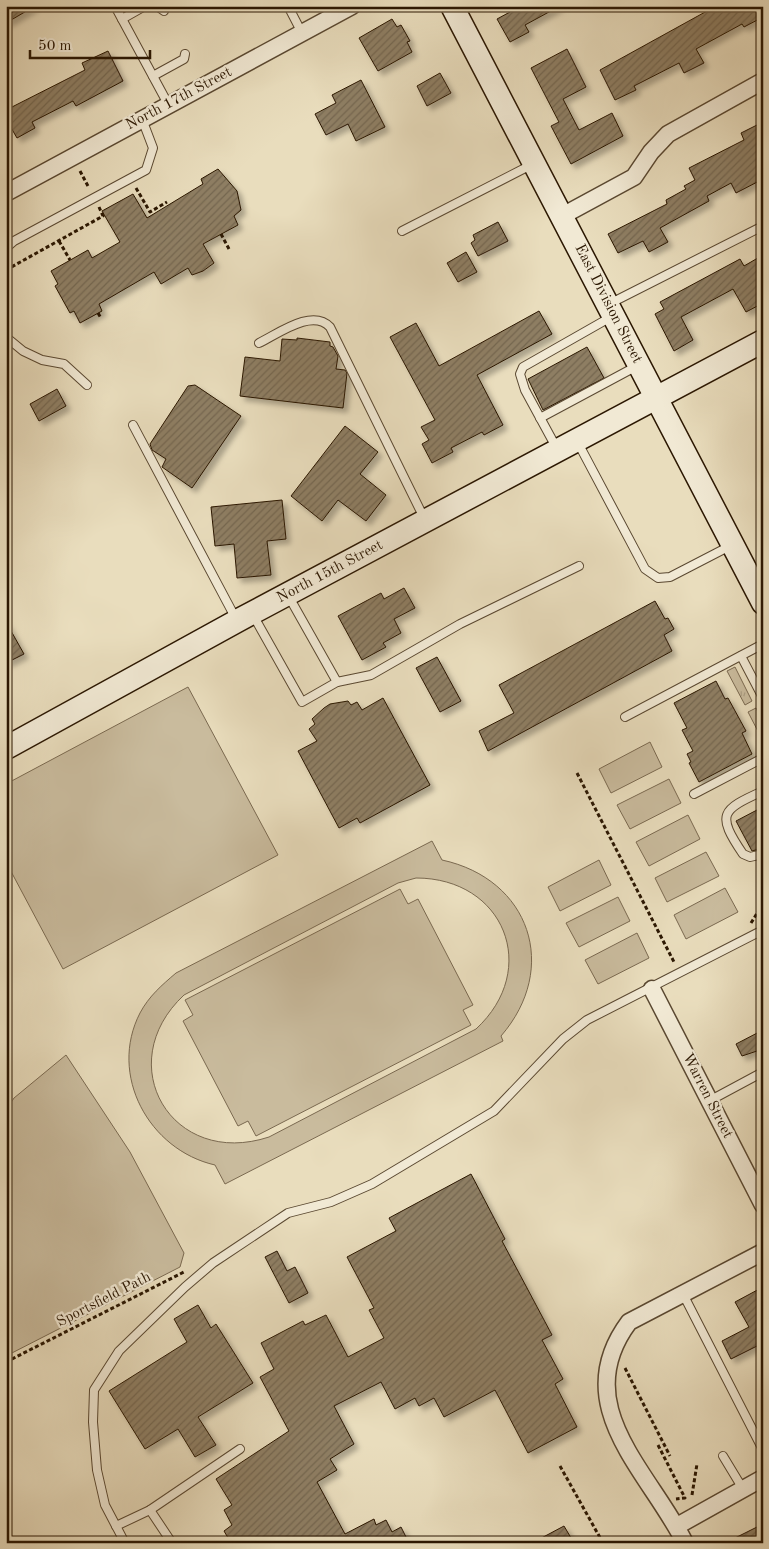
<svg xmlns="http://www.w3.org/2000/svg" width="769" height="1549" font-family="'Old Standard TT',serif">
<defs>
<pattern id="grass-tufts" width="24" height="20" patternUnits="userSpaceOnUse" patternTransform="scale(1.25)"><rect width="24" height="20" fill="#c9bb9d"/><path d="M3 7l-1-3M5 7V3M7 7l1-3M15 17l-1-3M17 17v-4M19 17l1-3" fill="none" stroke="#ada086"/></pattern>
<pattern id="building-hatch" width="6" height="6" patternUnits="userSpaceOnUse" patternTransform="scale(1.25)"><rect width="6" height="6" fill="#8e7e63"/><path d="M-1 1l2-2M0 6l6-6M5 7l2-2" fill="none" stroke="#74664f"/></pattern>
<filter id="shadow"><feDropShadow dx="4.5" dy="4.5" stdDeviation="2.5" flood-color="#0004"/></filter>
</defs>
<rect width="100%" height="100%" fill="#e9ddbd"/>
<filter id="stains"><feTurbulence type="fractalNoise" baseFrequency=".004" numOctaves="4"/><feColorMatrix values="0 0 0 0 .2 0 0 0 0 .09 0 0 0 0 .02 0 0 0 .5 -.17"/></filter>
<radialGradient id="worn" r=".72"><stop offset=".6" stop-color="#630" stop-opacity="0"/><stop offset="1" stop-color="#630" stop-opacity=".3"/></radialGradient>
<!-- grass -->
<g fill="url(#grass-tufts)" stroke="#7a6950">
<path d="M735,667l17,34 -7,4 -18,-34z"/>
<path d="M756,708l7,14v19l-15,-29z"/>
</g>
<!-- garden -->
<g fill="#c9bb9d" stroke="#7a6950" fill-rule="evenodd">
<path d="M188,687l90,168 -215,114 -57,-107v-78z"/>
<path d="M650,742l12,25 -51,26 -12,-24z"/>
<path d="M669,779l12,24 -51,26 -13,-24z"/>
<path d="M688,815l12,24 -51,27 -13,-24z"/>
<path d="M432,841l10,19c88,19 118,108 59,176l2,5 -278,143 -10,-19c-66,-15 -107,-90 -75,-152 9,-17 22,-28 36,-40zM416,878c88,0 125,91 60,151l-207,108c-97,32 -159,-73 -85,-142l214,-112z"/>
<path d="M706,852l13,24 -52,26 -12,-24z"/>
<path d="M599,860l12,25 -51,26 -12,-24z"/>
<path d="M725,888l13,24 -52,27 -12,-24z"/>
<path d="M400,889l8,15 10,-5 55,106 -10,5 8,15 -215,111 -8,-15 -10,5 -55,-105 10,-6 -8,-15z"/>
<path d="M618,897l12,24 -51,26 -13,-24z"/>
<path d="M637,933l12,25 -51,26 -13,-24z"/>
<path d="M66,1055l64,97 54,101 -4,14 -174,89v-246l8,-12z"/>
</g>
<!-- building -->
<g fill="url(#building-hatch)" stroke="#2b1702" filter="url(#shadow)">
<path d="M6,6h29l-29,17z"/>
<path d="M507,6h53l-35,19 4,7 -19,10 -13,-23 13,-7z"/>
<path d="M716,6h47v11l-19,10 -2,-3 -46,25 8,14 -20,10 -5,-10 -45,23 2,4 -21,10 -15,-30z"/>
<path d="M392,19l5,8 4,-2 9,16 -3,1 5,10 -34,19 -19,-33z"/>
<path d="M567,49l19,38 -23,12 16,31 33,-17 11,23 -52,28 -20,-38 8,-4 -28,-54z"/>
<path d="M108,51l15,30 -47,25 -3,-5 -41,21 3,6 -18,10 -11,-19v-9l79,-40 -3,-7z"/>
<path d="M440,73l11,20 -24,13 -10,-20z"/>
<path d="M361,80l24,47 -29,14 -8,-17 -22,11 -11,-21 21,-11 -4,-8z"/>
<path d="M763,122v57l-27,14 -5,-10 -24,13 2,5 -49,27 8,14 -19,10 -6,-11 -25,12 -10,-19 59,-30 -1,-4 20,-11 -2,-3 11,-6 -6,-12 55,-28 -3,-7z"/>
<path d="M218,169l19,22 4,19 -7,6 4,9 -35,19 11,19 -11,8 -11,4 -4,-7 -27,16 -7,-12 -55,32 3,7 -22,12 -6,-12 -4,2 -15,-27 3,-2 -7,-13 37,-21 4,8 28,-16 -18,-31 31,-17 14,24 56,-34 -2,-5z"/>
<path d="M498,222l10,19 -30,15 -7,-13 4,-3 -2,-5z"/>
<path d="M466,252l11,20 -19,10 -11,-19z"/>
<path d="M763,255v48l-17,9 -13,-23 -52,28 12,23 -19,11 -19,-37 9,-5 -4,-7 80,-43 4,7z"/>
<path d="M539,311l13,23 -75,41 26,50 -19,10 -2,-3 -31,16 2,4 -21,11 -10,-19 7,-4 -8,-13 14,-7 -45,-83 26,-14 23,43z"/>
<path d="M297,338l33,4v4l3,1 5,9 -2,13 9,1 2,3 -4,35 -103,-12 5,-39 35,4 2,-22 15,1z"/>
<path d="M587,347l17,31 -61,32 -15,-31z"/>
<path d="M195,385l46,31 -49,72 -30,-21 4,-8 -14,-9 -2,-6 38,-58z"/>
<path d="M57,389l9,17 -27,15 -9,-17z"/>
<path d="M345,426l33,26 -18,22 26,21 -20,26 -28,-21 -16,21 -31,-25z"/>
<path d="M282,500l4,39 -19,2 4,34 -34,3 -3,-34 -19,2 -4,-39z"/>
<path d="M404,588l11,20 -21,11 7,14 -18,10 3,4 -24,13 -24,-44 43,-23 3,6z"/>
<path d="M655,601l10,18 3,-1 6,11 -10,6 8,16 -184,100 -9,-20 35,-18 -15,-28z"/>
<path d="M6,622l18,32 -18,9z"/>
<path d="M437,657l24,44 -21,11 -24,-44z"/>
<path d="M716,681l9,18 3,-1 18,33 -4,2 10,21 -53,28 -10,-19 2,-1 -4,-8 6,-3 -11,-21 5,-2 -13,-25z"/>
<path d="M383,698l47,87 -70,38 -3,-5 -18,10 -41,-77 19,-10 -8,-12 6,-5 -3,-5 12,-11 6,-4 18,-3 3,4 6,-3 5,8z"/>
<path d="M757,810l6,9v29l-11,3 -16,-30z"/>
<path d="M763,1030v19l-21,7 -6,-12z"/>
<path d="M471,1174l34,65 -3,2 50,94 -10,5 21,39 -8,5 22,43 -49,26 -33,-63 -51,27 -10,-19 -15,8 -4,-8 -20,11 -14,-27 -47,24 20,38 -24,15 7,11 -20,12 28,52 29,-15 2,6 10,-5 6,12 9,-5 8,16h-178l-7,-12 8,-6 -8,-15 8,-5 -16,-26 73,-48 -29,-54 14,-8 -13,-26 42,-22 2,4 21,-10 22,42 36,-19 -15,-28 5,-2 -27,-51 49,-26 -7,-13z"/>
<path d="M277,1251l10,20 8,-4 13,26 -19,10 -24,-46z"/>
<path d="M763,1287v66l-4,-8 -28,14 -9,-18 27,-14 -14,-25z"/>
<path d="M198,1305l13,23 5,-4 37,59 -55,34 18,28 -21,12 -17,-28 -33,20 -36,-58 78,-49 -13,-23z"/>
<path d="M763,1524v19h-38z"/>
<path d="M564,1526l10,17h-42z"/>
</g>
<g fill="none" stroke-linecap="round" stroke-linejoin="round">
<!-- lane casing -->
<g stroke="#5a4831" stroke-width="10">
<g id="lane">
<path d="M115,6l53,98"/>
<path d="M157,6l7,5"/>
<path d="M288,6l14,27"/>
<path d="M122,19l23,-13"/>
<path d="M153,76l31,-17 1,-5"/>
<path d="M402,231l131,-67"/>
<path d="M6,248l8,-7 132,-71 7,-22 -11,-29"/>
<path d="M609,304l154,-78"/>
<path d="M6,337l17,14 19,9 22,4 23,21"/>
<path d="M259,343c19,-9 53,-35 71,-16l95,193"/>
<path d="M540,418l97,-52"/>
<path d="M133,425l103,194"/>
<path d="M577,441l68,128 13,9 12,-1 60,-31"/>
<path d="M556,447l-31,-57 -5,-16 3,-7 88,-50"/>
<path d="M253,615l49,87 35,-20 -48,-85"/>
<path d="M741,656l22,42"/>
<path d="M337,682l34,-7 89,-51 119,-58"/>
<path d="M625,717l138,-73"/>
<path d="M763,791c-42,19 -47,23 -20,63l7,3 13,-3"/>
<path d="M694,794l69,-36"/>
<path d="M709,1101l54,-29"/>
<path d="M683,1294l80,156"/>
<path d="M723,1456l20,33"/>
<path d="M150,1510l22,33"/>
<path d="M116,1526l34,-16 90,-61"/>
<path d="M125,1543l-20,-38 -8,-35 -4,-48 1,-32 25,-39 66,-64 28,-24 75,-50 43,-11 41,-18 122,-73 69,-72 24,-19 176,-90"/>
</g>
</g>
<!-- street casing -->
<g stroke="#5a4831" stroke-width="19">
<g id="street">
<path d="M6,193l346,-187"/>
<path d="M562,216l72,-39 17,-25 17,-18 95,-53"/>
<path d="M652,989l111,216"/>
<path d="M677,1526l86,-48"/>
<path d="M685,1543c-36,-72 -118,-138 -56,-221l134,-70"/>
</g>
</g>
<!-- secondary casing -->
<g stroke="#2b1702" stroke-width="25">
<g id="secondary">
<path d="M452,6l311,597"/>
<path d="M6,748l231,-127 526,-280"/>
</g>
</g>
<!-- path -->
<g stroke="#2b1702" stroke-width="3" stroke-dasharray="4 2.5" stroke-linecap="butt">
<path d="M80,171l9,17"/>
<path d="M136,188l14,24 17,-10"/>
<path d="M221,234l8,15"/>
<path d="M59,241l11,19"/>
<path d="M6,270l97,-54 -4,-9"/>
<path d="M98,313l3,5"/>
<path d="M577,773l97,189"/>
<path d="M751,923l10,-16"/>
<path d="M6,1362l178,-90"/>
<path d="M625,1368l45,88"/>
<path d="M658,1445l27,53 -9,1"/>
<path d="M560,1466l43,77"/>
<path d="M692,1495l5,-31"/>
</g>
<!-- lane -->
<use href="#lane" stroke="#f1e9d4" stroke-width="8"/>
<!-- street -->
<use href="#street" stroke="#f1e9d4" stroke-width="16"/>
<!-- secondary -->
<use href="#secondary" stroke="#f1e9d4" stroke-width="22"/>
</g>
<g text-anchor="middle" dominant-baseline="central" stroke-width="4.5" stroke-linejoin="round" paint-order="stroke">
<!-- street labels -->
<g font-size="15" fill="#2b1702" stroke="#f1e9d4">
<text transform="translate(179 99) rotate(-28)">North 17th Street</text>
<text transform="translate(608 304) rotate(63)">East Division Street</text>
<text transform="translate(330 572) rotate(-28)">North 15th Street</text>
<text transform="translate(707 1096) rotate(63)">Warren Street</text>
<text transform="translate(104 1300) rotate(-27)">Sportsfield Path</text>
</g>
</g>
<!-- margin -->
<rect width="769" height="1549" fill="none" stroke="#e9ddbd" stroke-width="25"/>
<rect x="8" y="8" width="754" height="1534" fill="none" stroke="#2b1702" stroke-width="2.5"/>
<rect x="12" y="12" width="744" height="1524" fill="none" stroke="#2b1702"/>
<!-- scale -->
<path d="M30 50v8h120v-8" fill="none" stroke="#2b1702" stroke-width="2.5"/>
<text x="38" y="50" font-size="15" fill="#2b1702" stroke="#f1e9d4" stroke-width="4" paint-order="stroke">50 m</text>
<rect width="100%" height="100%" filter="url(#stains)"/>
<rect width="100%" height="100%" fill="url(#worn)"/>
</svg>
